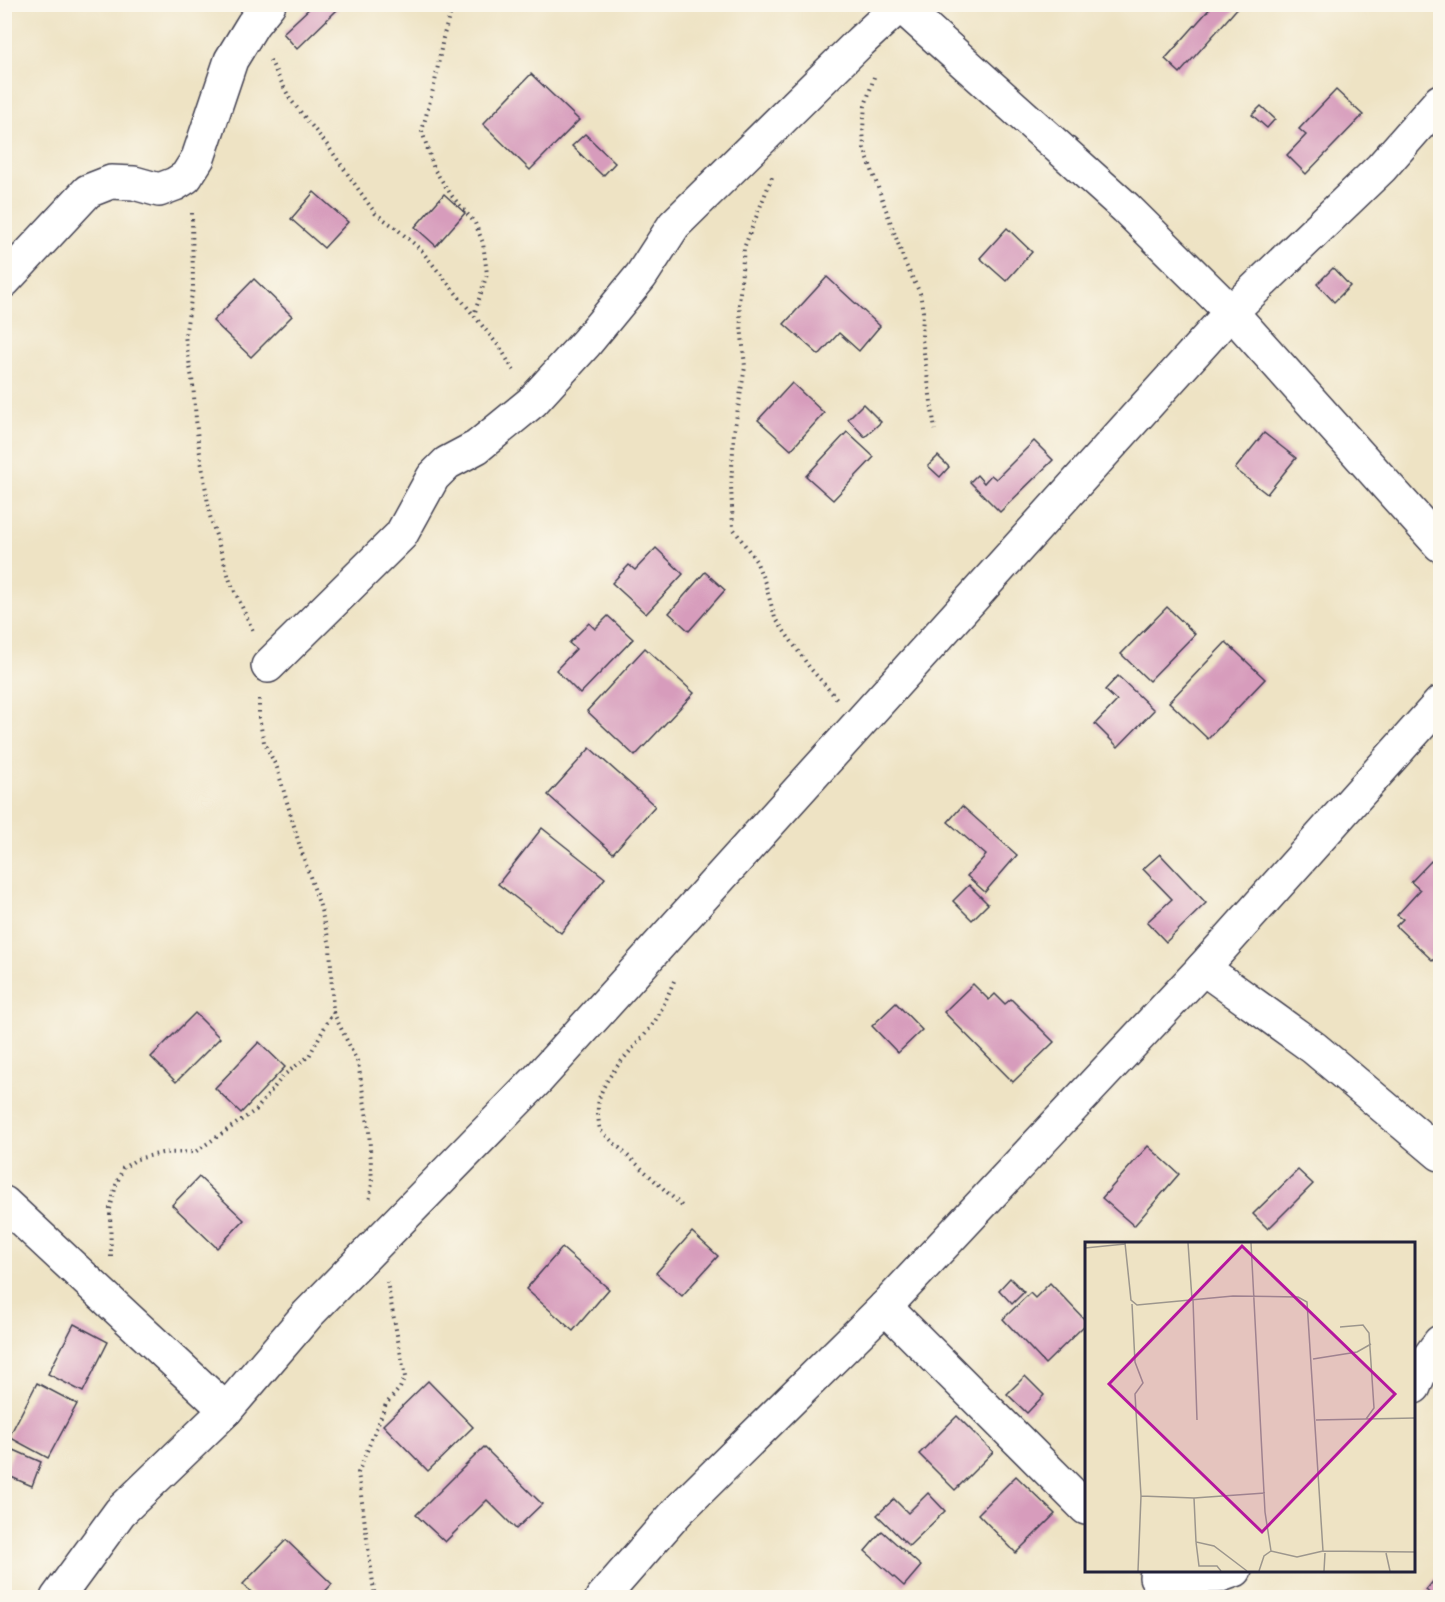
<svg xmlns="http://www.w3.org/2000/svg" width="1445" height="1602" font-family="'Indie Flower',sans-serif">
<rect width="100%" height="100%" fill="#fbf7ec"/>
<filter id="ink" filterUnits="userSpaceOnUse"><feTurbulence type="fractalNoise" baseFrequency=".0167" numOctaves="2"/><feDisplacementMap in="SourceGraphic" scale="12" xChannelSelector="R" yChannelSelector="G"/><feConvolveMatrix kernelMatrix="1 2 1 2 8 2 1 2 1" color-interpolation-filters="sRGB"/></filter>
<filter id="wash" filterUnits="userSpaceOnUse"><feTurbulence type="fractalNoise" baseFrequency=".008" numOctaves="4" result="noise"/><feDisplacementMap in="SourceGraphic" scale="24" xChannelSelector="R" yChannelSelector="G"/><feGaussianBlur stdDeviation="1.35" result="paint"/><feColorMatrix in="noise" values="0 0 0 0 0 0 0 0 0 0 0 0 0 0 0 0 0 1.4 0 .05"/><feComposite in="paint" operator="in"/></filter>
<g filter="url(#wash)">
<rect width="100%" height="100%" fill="#eee3c4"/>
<g id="blocks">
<!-- building -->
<g fill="#d79cbc">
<path d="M1214,4h27l-61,69 -15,-14z"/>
<path d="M313,5h22l4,3 -42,41 -14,-16z"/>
<path d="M531,74l48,46 -49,50 -47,-46z"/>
<path d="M1336,90l27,25 -57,59 -19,-19 19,-20 -7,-6z"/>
<path d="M1261,106l14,13 -8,9 -15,-13z"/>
<path d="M585,134l30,29 -12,13 -31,-30z"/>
<path d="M314,192l34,30 -24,26 -33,-29z"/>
<path d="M444,194l21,19 -29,33 -21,-19z"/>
<path d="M1007,228l25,24 -26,29 -26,-23z"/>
<path d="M1333,268l17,18 -16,16 -17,-18z"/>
<path d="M827,277l53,49 -21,25 -20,-18 -20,22 -35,-31z"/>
<path d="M254,279l38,37 -41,41 -38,-36z"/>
<path d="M792,383l32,30 -33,37 -33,-30z"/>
<path d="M863,404l18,18 -16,15 -17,-18z"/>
<path d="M847,432l27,25 -41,43 -27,-24z"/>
<path d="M1264,433l32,25 -29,36 -32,-25z"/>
<path d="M1034,441l19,19 -53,52 -30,-30 7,-7 7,8 7,-8 5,4z"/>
<path d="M938,456l11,11 -9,10 -12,-11z"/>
<path d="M656,548l27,26 -37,40 -34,-31 17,-18 6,5z"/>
<path d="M705,572l20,18 -36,41 -20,-18z"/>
<path d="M1167,607l28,27 -46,47 -28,-27z"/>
<path d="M608,616l25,23 -53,55 -24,-24 20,-21 -7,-6 20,-20 6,6z"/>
<path d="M1226,642l39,37 -57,60 -39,-37z"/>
<path d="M645,648l49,45 -59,63 -48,-45z"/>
<path d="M1118,676l36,34 -36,37 -23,-23 22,-23 -12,-11z"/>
<path d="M590,748l65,58 -42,47 -65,-58z"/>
<path d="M962,806l55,49 -32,37 -18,-16 19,-21 -38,-33z"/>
<path d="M542,828l63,50 -44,55 -63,-49z"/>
<path d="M1160,854l46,49 -40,39 -19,-20 25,-23 -29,-30z"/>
<path d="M1431,861l9,9v82l-7,9 -37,-35 7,-7 -6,-4 23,-25 -9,-8z"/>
<path d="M969,885l19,19 -16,16 -19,-19z"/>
<path d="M973,984l16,16 6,-6 10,10 6,-5 43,43 -41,40 -69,-70z"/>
<path d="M896,1003l26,27 -24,23 -26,-27z"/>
<path d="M195,1013l25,25 -44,44 -25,-25z"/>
<path d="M259,1042l26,25 -44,46 -26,-25z"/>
<path d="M1148,1146l31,28 -45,52 -32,-28z"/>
<path d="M1298,1170l15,14 -45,45 -15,-15z"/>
<path d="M199,1177l45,43 -27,28 -45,-43z"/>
<path d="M692,1232l26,24 -36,40 -26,-23z"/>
<path d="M562,1248l47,41 -36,42 -47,-42z"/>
<path d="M1010,1278l14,14 -12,12 -13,-14z"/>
<path d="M1050,1283l36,38v3l-41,40 -42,-45 27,-26 5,5z"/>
<path d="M74,1324l34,18 -25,50 -35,-18z"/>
<path d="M1025,1376l19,19 -17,18 -20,-19z"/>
<path d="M428,1381l45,46 -45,44 -45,-46z"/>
<path d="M37,1383l40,21 -29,54 -39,-21z"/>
<path d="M957,1416l36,36 -38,38 -36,-36z"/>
<path d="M484,1447l58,57 -26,25 -29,-29 -42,42 -29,-27z"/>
<path d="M14,1450l27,12 -9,24 -28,-12z"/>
<path d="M1016,1476l39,38 -39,39 -38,-39z"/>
<path d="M928,1493l17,18 -36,35 -32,-31 17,-16 14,14z"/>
<path d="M882,1531l39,35 -17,20 -39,-35z"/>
<path d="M286,1540l46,44 -13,14h-62l-14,-14z"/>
<path d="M1440,1573v25h-5l-9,-8z"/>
</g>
</g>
</g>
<g filter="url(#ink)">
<use href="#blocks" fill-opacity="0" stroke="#413f50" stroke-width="1.5"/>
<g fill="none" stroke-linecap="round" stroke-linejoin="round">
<!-- street casing -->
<g stroke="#413f50" stroke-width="36">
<g id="street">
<path d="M899,4l227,204 105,104 209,233"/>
<path d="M4,281l84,-90 23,-9 23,1 25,7 16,-6 11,-7 12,-19 33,-98 22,-36 16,-20"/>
<path d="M268,666l133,-131 32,-58 14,-14 30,-16 55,-45 54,-59 55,-67 33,-51 187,-184 39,-36"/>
<path d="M1203,968l111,80 126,106"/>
<path d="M4,1203l222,207"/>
<path d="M885,1307l201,201"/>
<path d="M1414,1387l8,-20 18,-25"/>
<path d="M1156,1577l62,-1 17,-6"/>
<path d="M57,1598l63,-86 106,-102 82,-96 230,-235 693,-767 150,-144 59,-67"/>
<path d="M602,1598l76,-87 207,-204 318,-339 237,-265"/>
</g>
</g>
<!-- path -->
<g stroke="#413f50" stroke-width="4" stroke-dasharray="1.5 4.5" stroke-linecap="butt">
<path d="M456,4l-7,13 -6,21 -8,44 -13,49 12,38 18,27 23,27 8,20 4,31 -13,41"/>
<path d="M270,60l20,39 38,47 47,67 21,15 25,22 80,99 14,24"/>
<path d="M874,77l-9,29 -2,22 1,20 41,115 15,30 3,19 -1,27 13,91"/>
<path d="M772,177l-28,71 -5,56 6,63 -11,65 -3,54 2,42 23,33 9,22 10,35 35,50 28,32"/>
<path d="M192,213l1,75 -8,48 8,49 5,56 12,75 20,65 24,52"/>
<path d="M674,981c-7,16 -13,32 -23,46 -15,19 -42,44 -50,66 -5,12 -3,25 -1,37l82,76"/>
<path d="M333,1012l25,51 11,67 3,53 -3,19"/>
<path d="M111,1257l-1,-48 6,-24 7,-17 14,-9 25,-6 33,-1 61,-42 28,-35 25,-19 24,-44 -3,-67 -10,-39 -19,-56 -24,-82 -13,-26 -5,-24v-22"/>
<path d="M375,1598l-17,-125 28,-69 14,-16 5,-11 -18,-95"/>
</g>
<!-- street -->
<use href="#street" stroke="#fff" stroke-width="33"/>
</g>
</g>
<!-- overview -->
<g transform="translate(1085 1242)">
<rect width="330" height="330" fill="#eee3c4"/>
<path fill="none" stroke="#9c968d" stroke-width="1.5" d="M40,1l6,57 6,5 96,-9 65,1 9,5 16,249 92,1M103,1l4,56M166,1l14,269 6,39M0,6l40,-4M108,57l4,121M47,62l3,58 8,21 -8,11 6,102 -3,75M255,85l23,-2 6,8 5,75 -8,11M330,102v33M228,117l44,-7 14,-8M231,178l99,-2M56,254l53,2 71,-5M109,256l2,44 18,4 33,25M111,300l3,24h18l4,5M301,311l4,18M174,329l5,-15 7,-5 26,6 26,-6M239,329l1,-18"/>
<path fill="#b5179e" fill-opacity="0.15" stroke="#b5179e" stroke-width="3" d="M157,4l153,148 -133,138 -153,-148z"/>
<rect width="330" height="330" fill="none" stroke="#22223b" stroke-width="3"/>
</g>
<!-- margin -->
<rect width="1445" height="1602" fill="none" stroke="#fbf7ec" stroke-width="24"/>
</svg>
